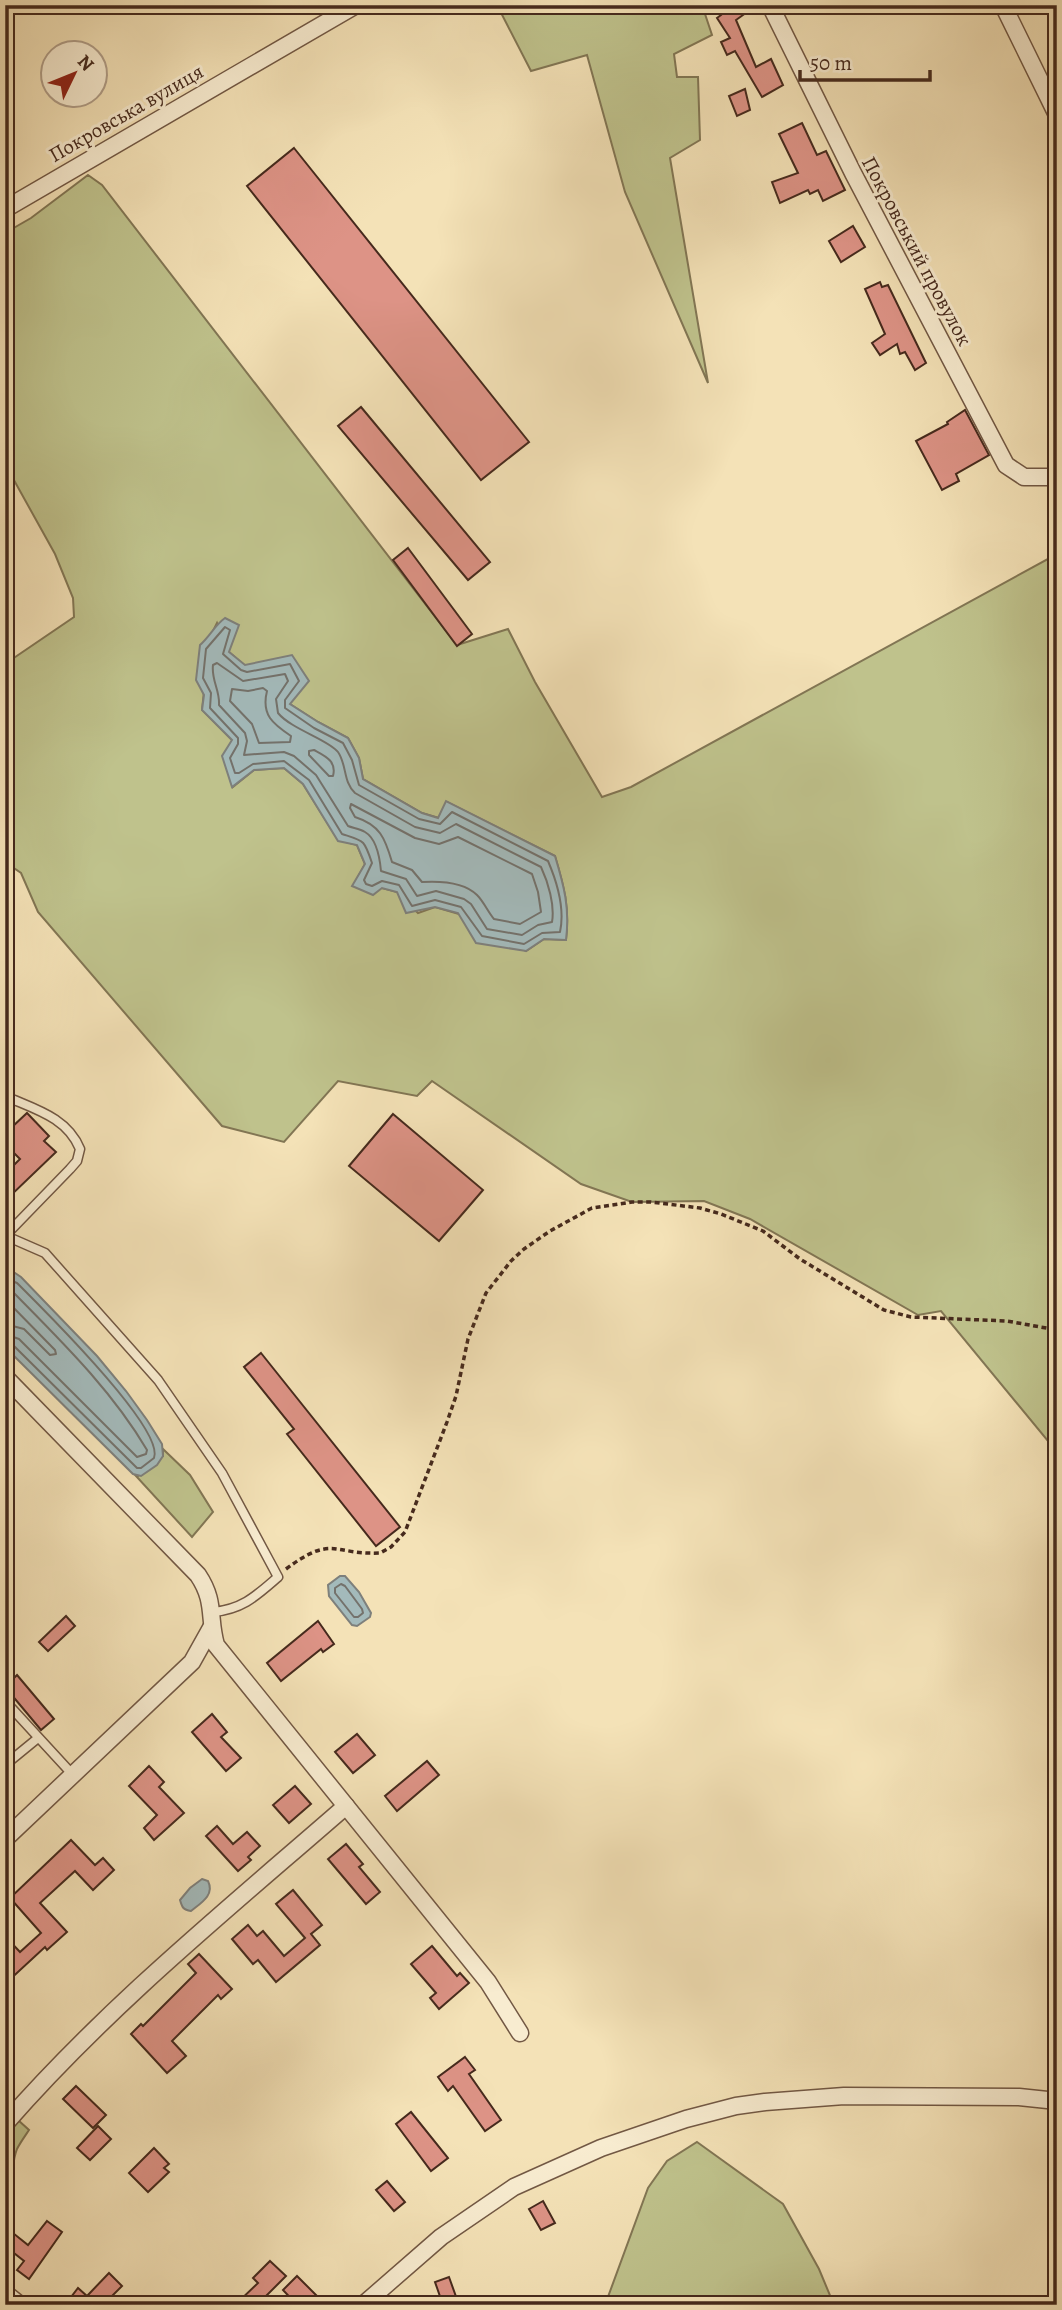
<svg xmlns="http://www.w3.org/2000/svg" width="1062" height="2310" font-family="Alegreya,serif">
<rect width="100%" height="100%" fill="#f4e2b7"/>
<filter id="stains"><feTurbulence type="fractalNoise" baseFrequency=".00286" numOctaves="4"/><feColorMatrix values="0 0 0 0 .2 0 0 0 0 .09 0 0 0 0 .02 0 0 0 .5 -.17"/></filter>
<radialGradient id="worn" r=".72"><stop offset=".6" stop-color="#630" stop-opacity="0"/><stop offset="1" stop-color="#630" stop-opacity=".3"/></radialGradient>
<!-- green -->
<g fill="#bfc28c" stroke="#827654" stroke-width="2" fill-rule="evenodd">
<path d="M497,5h205l10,30 -38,19 3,23h21l2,63 -30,18 38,225 -83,-191 -38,-137 -56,16z"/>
<path d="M88,175l14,10 355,460 51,-16 27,53 67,115 29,-10 426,-233v816l-7,15 7,11v56l-116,-141 -23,4 -168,-96 -46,-18 -72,1 -51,-18 -149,-103 -15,15 -79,-15 -54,61 -62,-16 -184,-214 -17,-39 -16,-11v-198l69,-47 -1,-19 -18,-44 -50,-90v-231l26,-15zM217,623l12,29 61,52 28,18 30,16 11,20 4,21 59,34 17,5 8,-16 108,54c9,30 15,52 11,84l-22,-1 -18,12 -67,-37 -24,-7 -17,6 -21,-21 -15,-4 -29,-2 12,-22 -8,-19 -19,-5 -35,-56 -19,-16 -30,2 -21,17 -1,-47 -30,-30 8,-73z"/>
<path d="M163,1449l27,26 23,37 -21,25 -56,-61h2l25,-20z"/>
<path d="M18,2120l11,10c-4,6 -9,13 -12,19 -7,18 0,25 -12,43v-57z"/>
<path d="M697,2142l86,62 36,65 15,36h-229l43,-117 19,-27z"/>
</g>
<!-- water -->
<g fill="#a3babb" stroke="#7e807c" stroke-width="2">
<path d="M225,618l14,7 -10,27 16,13 47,-10 17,26 -19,23 28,18 30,16 11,20 4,21 59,34 16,5 8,-17 109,55c9,30 15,52 11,84l-22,-1 -18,12 -50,-8 -18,-30 -23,-6 -29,6 -9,-21 -15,-4 -9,7 -21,-9 13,-22 -8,-19 -19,-4 -35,-57 -19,-16 -30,2 -22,17 -10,-31 10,-16 -30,-30 2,-15 -8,-15 4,-35c10,-9 15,-20 25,-27z"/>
<path d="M5,1271h7l9,6 76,79 29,35 21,29 15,24 1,12 -6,9 -16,11 -8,-2 -128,-127z"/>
<path d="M340,1576h5l14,16 12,21 -1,4 -13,9 -5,-1 -23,-29 -1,-11z"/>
<path d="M202,1879l6,2c7,14 -7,22 -17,30 -8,-1 -9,-4 -11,-11l10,-12z"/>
</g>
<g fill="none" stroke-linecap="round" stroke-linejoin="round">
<!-- shore -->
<g stroke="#74726c" stroke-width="2">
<path d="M225,627l5,3 -7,24 18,16 6,2 43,-8 9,17 -14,19v8l29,20 29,15 9,17 7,25 60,34 21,5 12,-12 96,49c9,21 17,48 12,71l-18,1 -18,11 -42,-8 -21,-29 -26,-7 -23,6 -13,-21 -17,-4 -10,5 -6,-2 -2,-4 8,-17c-8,-24 -8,-22 -30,-29l-33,-54 -25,-19 -31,3 -14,9h-4l-5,-15 8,-14v-6l-28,-30 1,-15 -8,-15 3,-29z"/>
<path d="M217,663l26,18 42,-7 3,7 -12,18 2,14c13,16 51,27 60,39 9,13 5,30 17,41l60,34 25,6 16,-9 85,43c7,15 14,38 11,55l-14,3 -16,10 -35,-6 -16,-25 -7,-5 -28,-8 -19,5 -11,-17 -25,-8c-1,-11 -4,-32 -16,-39 -5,-3 -12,-4 -17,-6l-32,-51 -22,-19 -10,-4 -40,3 3,-14 -2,-8 -26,-28c1,-15 -8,-25 -6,-40z"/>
<path d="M263,688l4,3c-6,24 6,33 24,45l-1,6 -31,1 -7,-19 -22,-23 2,-12 16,2z"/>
<path d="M314,750c11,6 23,11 19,26h-4l-20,-21v-4z"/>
<path d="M351,804l64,34 24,6 19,-7 74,37 6,18 3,20 -21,12 -26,-5c-6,-7 -10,-17 -17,-24 -13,-13 -38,-14 -55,-13l-10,-12 -20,-8c-7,-24 -12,-37 -37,-45l-5,-9z"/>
<path d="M5,1278l12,5c24,24 148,146 137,175l-13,10h-4l-124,-123 -8,-2"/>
<path d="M5,1287l6,3c49,50 100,99 136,160l-1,4 -9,3 -118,-118 -14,-5"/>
<path d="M5,1299l50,51 1,4 -6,1 -26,-26 -19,-5"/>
<path d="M341,1584l4,2 17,23 1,4 -5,4h-4l-19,-24v-5z"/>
</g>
</g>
<!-- building -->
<g fill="#dd9386" stroke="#462a1d" stroke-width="2">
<path d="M715,5h42l-21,15 20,47 15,-8 12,26 -21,12 -27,-46 -8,4 -6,-13 9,-4 -13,-20 4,-3z"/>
<path d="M745,89l5,21 -13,6 -8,-20z"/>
<path d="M802,123l15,32 9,-4 19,39 -22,11 -5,-11 -8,4 -2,-4 -28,13 -8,-21 26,-9 -19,-39z"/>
<path d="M294,148l235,294 -48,38 -234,-294z"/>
<path d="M853,226l12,21 -24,15 -12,-21z"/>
<path d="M880,282l2,5 6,-2 38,78 -11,7 -10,-18 -5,2 -3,-10 -17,11 -8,-12 13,-9 -20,-45z"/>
<path d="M361,407l129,155 -22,18 -130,-154z"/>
<path d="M965,410l24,45 -33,19 3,7 -17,9 -26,-49 32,-17 -1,-2z"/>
<path d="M408,548l64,86 -15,12 -64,-86z"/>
<path d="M27,1113l22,23 -5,5 12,11 -51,49v-27l15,-15 -15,-15v-24l7,7z"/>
<path d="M393,1114l90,76 -44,51 -90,-75z"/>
<path d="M261,1353l139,174 -24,19 -89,-112 7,-5 -50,-62z"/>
<path d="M66,1616l9,10 -27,25 -9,-9z"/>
<path d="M318,1621l16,23 -11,8 -2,-3 -40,32 -14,-18z"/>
<path d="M17,1675l37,44 -13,11 -36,-43z"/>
<path d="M212,1714l15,18 -6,5 20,21 -15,13 -34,-39z"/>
<path d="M357,1734l18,21 -22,18 -18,-21z"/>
<path d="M427,1761l12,14 -42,36 -12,-15z"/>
<path d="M149,1766l15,16 -5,5 25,26 -30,27 -10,-12 13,-13 -28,-29z"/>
<path d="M295,1786l16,18 -22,19 -16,-18z"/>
<path d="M217,1826l16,18 14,-12 13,14 -12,11 3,3 -13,11 -32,-35z"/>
<path d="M71,1840l24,25 8,-7 11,12 -21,20 -18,-19 -35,32 27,29 -20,18 -2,-3 -40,37v-48l15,16 21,-19 -31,-35z"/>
<path d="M346,1844l17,20 -4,3 21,25 -14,12 -38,-45z"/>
<path d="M293,1890l29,35 -11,9 9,11 -44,37 -18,-22 -5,4 -21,-25 16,-14 9,11 6,-5 21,25 21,-18 -29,-34z"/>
<path d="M432,1946l25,30 3,-3 9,10 -30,26 -9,-11 6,-5 -25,-29z"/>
<path d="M199,1954l33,35 -11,10 -3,-4 -46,46 14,15 -19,17 -36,-39 10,-10 2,2 53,-53 -8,-9z"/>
<path d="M465,2057l10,13 -6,4 32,46 -16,11 -32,-45 -5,5 -10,-14z"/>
<path d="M76,2086l30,29 -13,13 -30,-29z"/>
<path d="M411,2112l37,46 -17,13 -35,-47z"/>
<path d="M98,2126l13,13 -21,21 -13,-12z"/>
<path d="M154,2148l15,16 -5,4 5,4 -21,20 -19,-19z"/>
<path d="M387,2181l18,21 -11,9 -18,-21z"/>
<path d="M543,2201l12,22 -14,7 -12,-21z"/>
<path d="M47,2221l15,11 -33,47 -12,-9 7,-9 -19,-15v-4l8,-9 15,12z"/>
<path d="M270,2261l16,15 -29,29h-22l23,-22 -5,-5z"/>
<path d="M109,2273l13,13 -19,19h-38l13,-17 9,8z"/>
<path d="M297,2276l22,22 -7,7h-15l-14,-15z"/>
<path d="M449,2277l10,28h-16l-8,-23z"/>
</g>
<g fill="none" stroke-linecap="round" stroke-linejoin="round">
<!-- service casing -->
<g stroke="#725844" stroke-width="11">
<g id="service">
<path d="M5,1096c29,13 62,21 75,53l-3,12 -7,8 -65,67"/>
<path d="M6,1236l39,17 113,127 64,93 56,104c-22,19 -35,32 -65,35"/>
<path d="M5,1701l68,74"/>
<path d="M5,1765l33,-27"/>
</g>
</g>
<!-- minor casing -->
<g stroke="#725844" stroke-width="19">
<g id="minor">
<path d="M770,5l83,168 153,292 18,12h33"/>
<path d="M1003,5l54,110"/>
<path d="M5,209l351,-204"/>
<path d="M5,1377l193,198c18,27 10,42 18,70l272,337 32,51"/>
<path d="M5,1839l187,-177 19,-34"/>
<path d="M5,2124c103,-118 224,-216 341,-318"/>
<path d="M5,2293l15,12"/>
<path d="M363,2305l78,-68 73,-50 87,-39 85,-29 50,-13 29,-4 79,-6 175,1 38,4"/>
</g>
</g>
<!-- path -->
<path stroke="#462a1d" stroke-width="3.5" stroke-dasharray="5 3.5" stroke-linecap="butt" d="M286,1569c47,-35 46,-14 94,-16l11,-6 14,-15 42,-110 9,-26 12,-57 18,-46 25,-32 13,-12 26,-18 42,-23 40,-6h19l49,6 21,6 42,17 37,28 84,51 27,7 96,4 50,9"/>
<!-- service -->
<use href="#service" stroke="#f8ecd0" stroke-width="8"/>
<!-- minor -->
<use href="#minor" stroke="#f8ecd0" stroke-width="16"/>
</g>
<g text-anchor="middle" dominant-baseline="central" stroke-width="6" stroke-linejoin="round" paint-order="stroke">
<!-- street labels -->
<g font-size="21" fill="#462a1d" stroke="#f8ecd0">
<text transform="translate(126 113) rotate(-30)">Покровська вулиця</text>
<text transform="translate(917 251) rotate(62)">Покровський провулок</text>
</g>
</g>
<!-- margin -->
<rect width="1062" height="2310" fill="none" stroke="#f4e2b7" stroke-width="28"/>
<rect x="7" y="7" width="1048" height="2296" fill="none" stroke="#462a1d" stroke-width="3.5"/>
<rect x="14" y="14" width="1034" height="2282" fill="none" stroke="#462a1d" stroke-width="2"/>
<!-- north arrow -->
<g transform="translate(74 74) rotate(47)"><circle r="33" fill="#f8ecd0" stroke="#b19e88" stroke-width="2"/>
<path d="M0-5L12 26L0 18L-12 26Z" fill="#8f2418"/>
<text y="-10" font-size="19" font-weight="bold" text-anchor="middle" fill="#462a1d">N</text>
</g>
<!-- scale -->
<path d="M800 70v10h130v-10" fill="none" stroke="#462a1d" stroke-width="3.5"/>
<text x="810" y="70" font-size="21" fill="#462a1d" stroke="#f8ecd0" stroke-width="5" paint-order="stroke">50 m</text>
<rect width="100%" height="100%" filter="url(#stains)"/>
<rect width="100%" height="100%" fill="url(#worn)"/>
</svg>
